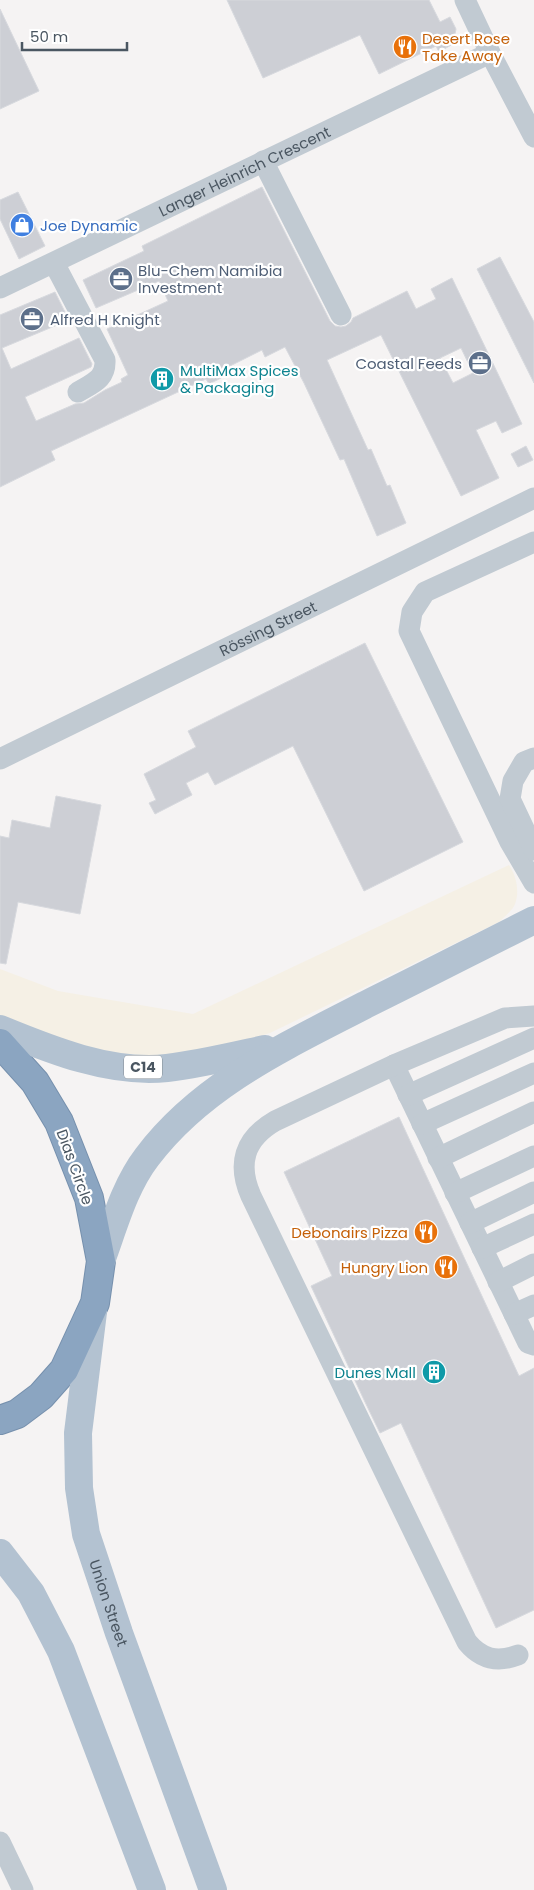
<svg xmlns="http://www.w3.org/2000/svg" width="534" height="1890" font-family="Poppins,sans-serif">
<rect width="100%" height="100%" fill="#f5f3f3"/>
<!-- sand -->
<path fill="#f5f0e5" d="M509,865c7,10 11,26 6,39 -2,6 -11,13 -16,18l-229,111 -97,30 -62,-1 -111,-43v-50l58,22 135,23z"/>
<!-- building -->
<g fill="#cdcfd5" stroke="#d7d9de" fill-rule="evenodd">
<path d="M227,0h202l11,22 10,-5 6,12 -3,15 -14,8 -3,-6 -57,28 -19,-39 -97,43z"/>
<path d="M0,9l39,82 -39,18z"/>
<path d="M262,187l68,134 5,5 6,1 5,-1 5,-4 2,-4 54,-27 9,18 20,-10 -5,-10 21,-11 70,146 -20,9 -6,-12 -20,9 23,48 -38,18 -80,-161 -54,25 41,90 3,-1 16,37 3,-1 16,38 -29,13 -33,-77 -4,1 -36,-77 -19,-36 -20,10 -3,-7 -38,19 3,6 -18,9 -3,-5 -155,72 4,9 -55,27v-172l55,-23 14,28 -67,28 9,21 68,-31 13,26 -1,3 -66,30 11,24 39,-17 9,-1 21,-13 17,-8 -1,-3 7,-4 -21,-46 61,-28 -9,-20 -63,27 -13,-28 61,-29 -2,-5zM461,348l12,25 -20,10 -13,-25z"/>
<path d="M18,192l27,54 -26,13 -19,-40v-19z"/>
<path d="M500,257l34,65v61l-57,-114z"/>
<path d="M526,446l7,14 -15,7 -7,-13z"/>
<path d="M365,643l98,199 -99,49 -71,-145 -78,39 -7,-13 -22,11 6,12 -37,19 -6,-11 7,-3 -12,-26 52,-27 -8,-16z"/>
<path d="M56,796l45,9 -21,109 -62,-12 -12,62 -6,-1v-127l9,2 3,-18 38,8z"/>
<path d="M399,1117l120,259 15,-8v242l-38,18 -95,-205 -21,10 -15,-31 -54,-116 21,-10 -48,-104z"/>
</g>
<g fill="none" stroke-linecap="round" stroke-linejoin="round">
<!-- highway casing -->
<g stroke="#7690ad" stroke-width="30">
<path id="highway" d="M0,1043l35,39 24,40 30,76 12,63 -6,42 -31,67 -23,26 -24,18 -17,6"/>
</g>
<!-- minor -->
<g stroke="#c1cad2" stroke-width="21">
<path d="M465,0l25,53 44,84"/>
<path d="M263,161l78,154"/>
<path d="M54,263l51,97c1,19 -12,23 -27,32"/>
<path id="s1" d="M0,288l490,-235"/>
<path d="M534,542l-109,50 -13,20 -3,19 101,211 24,41"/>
<path d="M534,758l-10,4 -11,19 -3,18 24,51"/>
<path id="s2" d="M0,759l534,-261"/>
<path d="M394,1065l134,278 6,2"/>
<path d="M408,1095l126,-57"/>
<path d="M422,1124l112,-51"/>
<path d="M438,1158l96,-46"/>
<path d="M455,1193l79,-37"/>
<path d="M470,1223l64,-31"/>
<path d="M482,1248l52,-24"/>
<path d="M498,1282l36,-18"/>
<path d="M514,1314l20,-9"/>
<path d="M518,1655c-21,8 -37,4 -51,-13l-216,-446c-14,-32 -7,-57 24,-75l119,-56 111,-47 29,-2"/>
<path d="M0,1842l23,48"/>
</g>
<!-- major -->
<g stroke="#b3c2d1" stroke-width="28">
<path d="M0,1029c51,21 110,45 167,39 33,-4 66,-12 98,-19"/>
<path d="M101,1261c13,-35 23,-74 46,-104 55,-73 139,-111 218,-152 57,-28 113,-57 169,-85"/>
<path id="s3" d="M93,1312l-15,121 1,55 7,46 33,99 94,257"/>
<path d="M0,1553l31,40 30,58 91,239"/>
</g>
<!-- highway -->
<use href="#highway" stroke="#8ba5c1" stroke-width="28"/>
</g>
<!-- icons -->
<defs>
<g id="restaurant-disc" transform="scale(1.25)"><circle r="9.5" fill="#e8710a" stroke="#fff"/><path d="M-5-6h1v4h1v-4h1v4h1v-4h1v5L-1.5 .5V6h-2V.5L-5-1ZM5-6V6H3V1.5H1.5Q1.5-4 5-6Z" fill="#fff"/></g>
<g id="shop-disc" transform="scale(1.25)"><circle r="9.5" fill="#3f7fe0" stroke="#fff"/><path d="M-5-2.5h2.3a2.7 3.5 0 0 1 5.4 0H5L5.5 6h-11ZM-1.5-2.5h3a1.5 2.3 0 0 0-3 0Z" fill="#fff"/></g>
<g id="office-disc" transform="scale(1.25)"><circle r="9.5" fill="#5c6f8a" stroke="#fff"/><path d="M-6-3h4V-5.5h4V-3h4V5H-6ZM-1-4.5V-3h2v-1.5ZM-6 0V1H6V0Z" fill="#fff"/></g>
<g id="building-disc" transform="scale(1.25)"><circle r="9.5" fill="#0f9aa8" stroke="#fff"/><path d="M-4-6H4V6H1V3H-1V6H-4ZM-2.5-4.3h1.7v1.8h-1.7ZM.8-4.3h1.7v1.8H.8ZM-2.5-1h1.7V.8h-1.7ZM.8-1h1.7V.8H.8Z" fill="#fff"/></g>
</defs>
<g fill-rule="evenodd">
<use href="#restaurant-disc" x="405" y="47"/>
<use href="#shop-disc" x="22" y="225"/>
<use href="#office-disc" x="121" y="279"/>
<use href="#office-disc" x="32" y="319"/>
<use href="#office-disc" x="480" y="363"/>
<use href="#building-disc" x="162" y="379"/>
<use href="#restaurant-disc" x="426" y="1232"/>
<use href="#restaurant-disc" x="446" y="1267"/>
<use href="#building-disc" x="434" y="1372"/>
</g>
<g text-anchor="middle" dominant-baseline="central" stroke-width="4.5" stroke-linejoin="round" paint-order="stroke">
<!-- shield labels -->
<rect fill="#fff" stroke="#808990" stroke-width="1" x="124" y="1055.5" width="38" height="23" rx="4"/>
<g font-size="14" font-weight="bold" fill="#4a5661">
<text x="143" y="1067">C14</text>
</g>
<!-- food labels -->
<g font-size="15" fill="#c56008" stroke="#fff" text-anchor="end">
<text x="422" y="38" text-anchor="start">Desert Rose<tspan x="422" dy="17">Take Away</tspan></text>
<text x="408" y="1232">Debonairs Pizza</text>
<text x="428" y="1267">Hungry Lion</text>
</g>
<!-- street labels -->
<g font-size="15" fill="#4a5661" stroke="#fff">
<text stroke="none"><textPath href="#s1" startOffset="271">Langer Heinrich Crescent</textPath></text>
<text stroke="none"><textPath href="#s2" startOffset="298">Rössing Street</textPath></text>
<text transform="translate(75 1167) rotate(70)">Dias Circle</text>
<text stroke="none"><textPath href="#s3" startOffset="296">Union Street</textPath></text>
</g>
<!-- shop labels -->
<g font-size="15" fill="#366cbe" stroke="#fff" text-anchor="start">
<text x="40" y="225">Joe Dynamic</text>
</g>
<!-- service labels -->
<g font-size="15" fill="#4e5e75" stroke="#fff" text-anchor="start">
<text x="138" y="270">Blu-Chem Namibia<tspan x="138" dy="17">Investment</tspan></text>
<text x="50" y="319">Alfred H Knight</text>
<text x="462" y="363" text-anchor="end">Coastal Feeds</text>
</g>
<!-- culture labels -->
<g font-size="15" fill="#0d838f" stroke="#fff" text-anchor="start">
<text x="180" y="370">MultiMax Spices<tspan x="180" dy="17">&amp; Packaging</tspan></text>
<text x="416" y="1372" text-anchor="end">Dunes Mall</text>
</g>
</g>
<!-- scale -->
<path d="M22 42v8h105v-8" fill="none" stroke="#4a5661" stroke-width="2.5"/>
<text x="30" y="42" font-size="15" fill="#4a5661" stroke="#ffffff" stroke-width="4" paint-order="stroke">50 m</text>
</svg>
